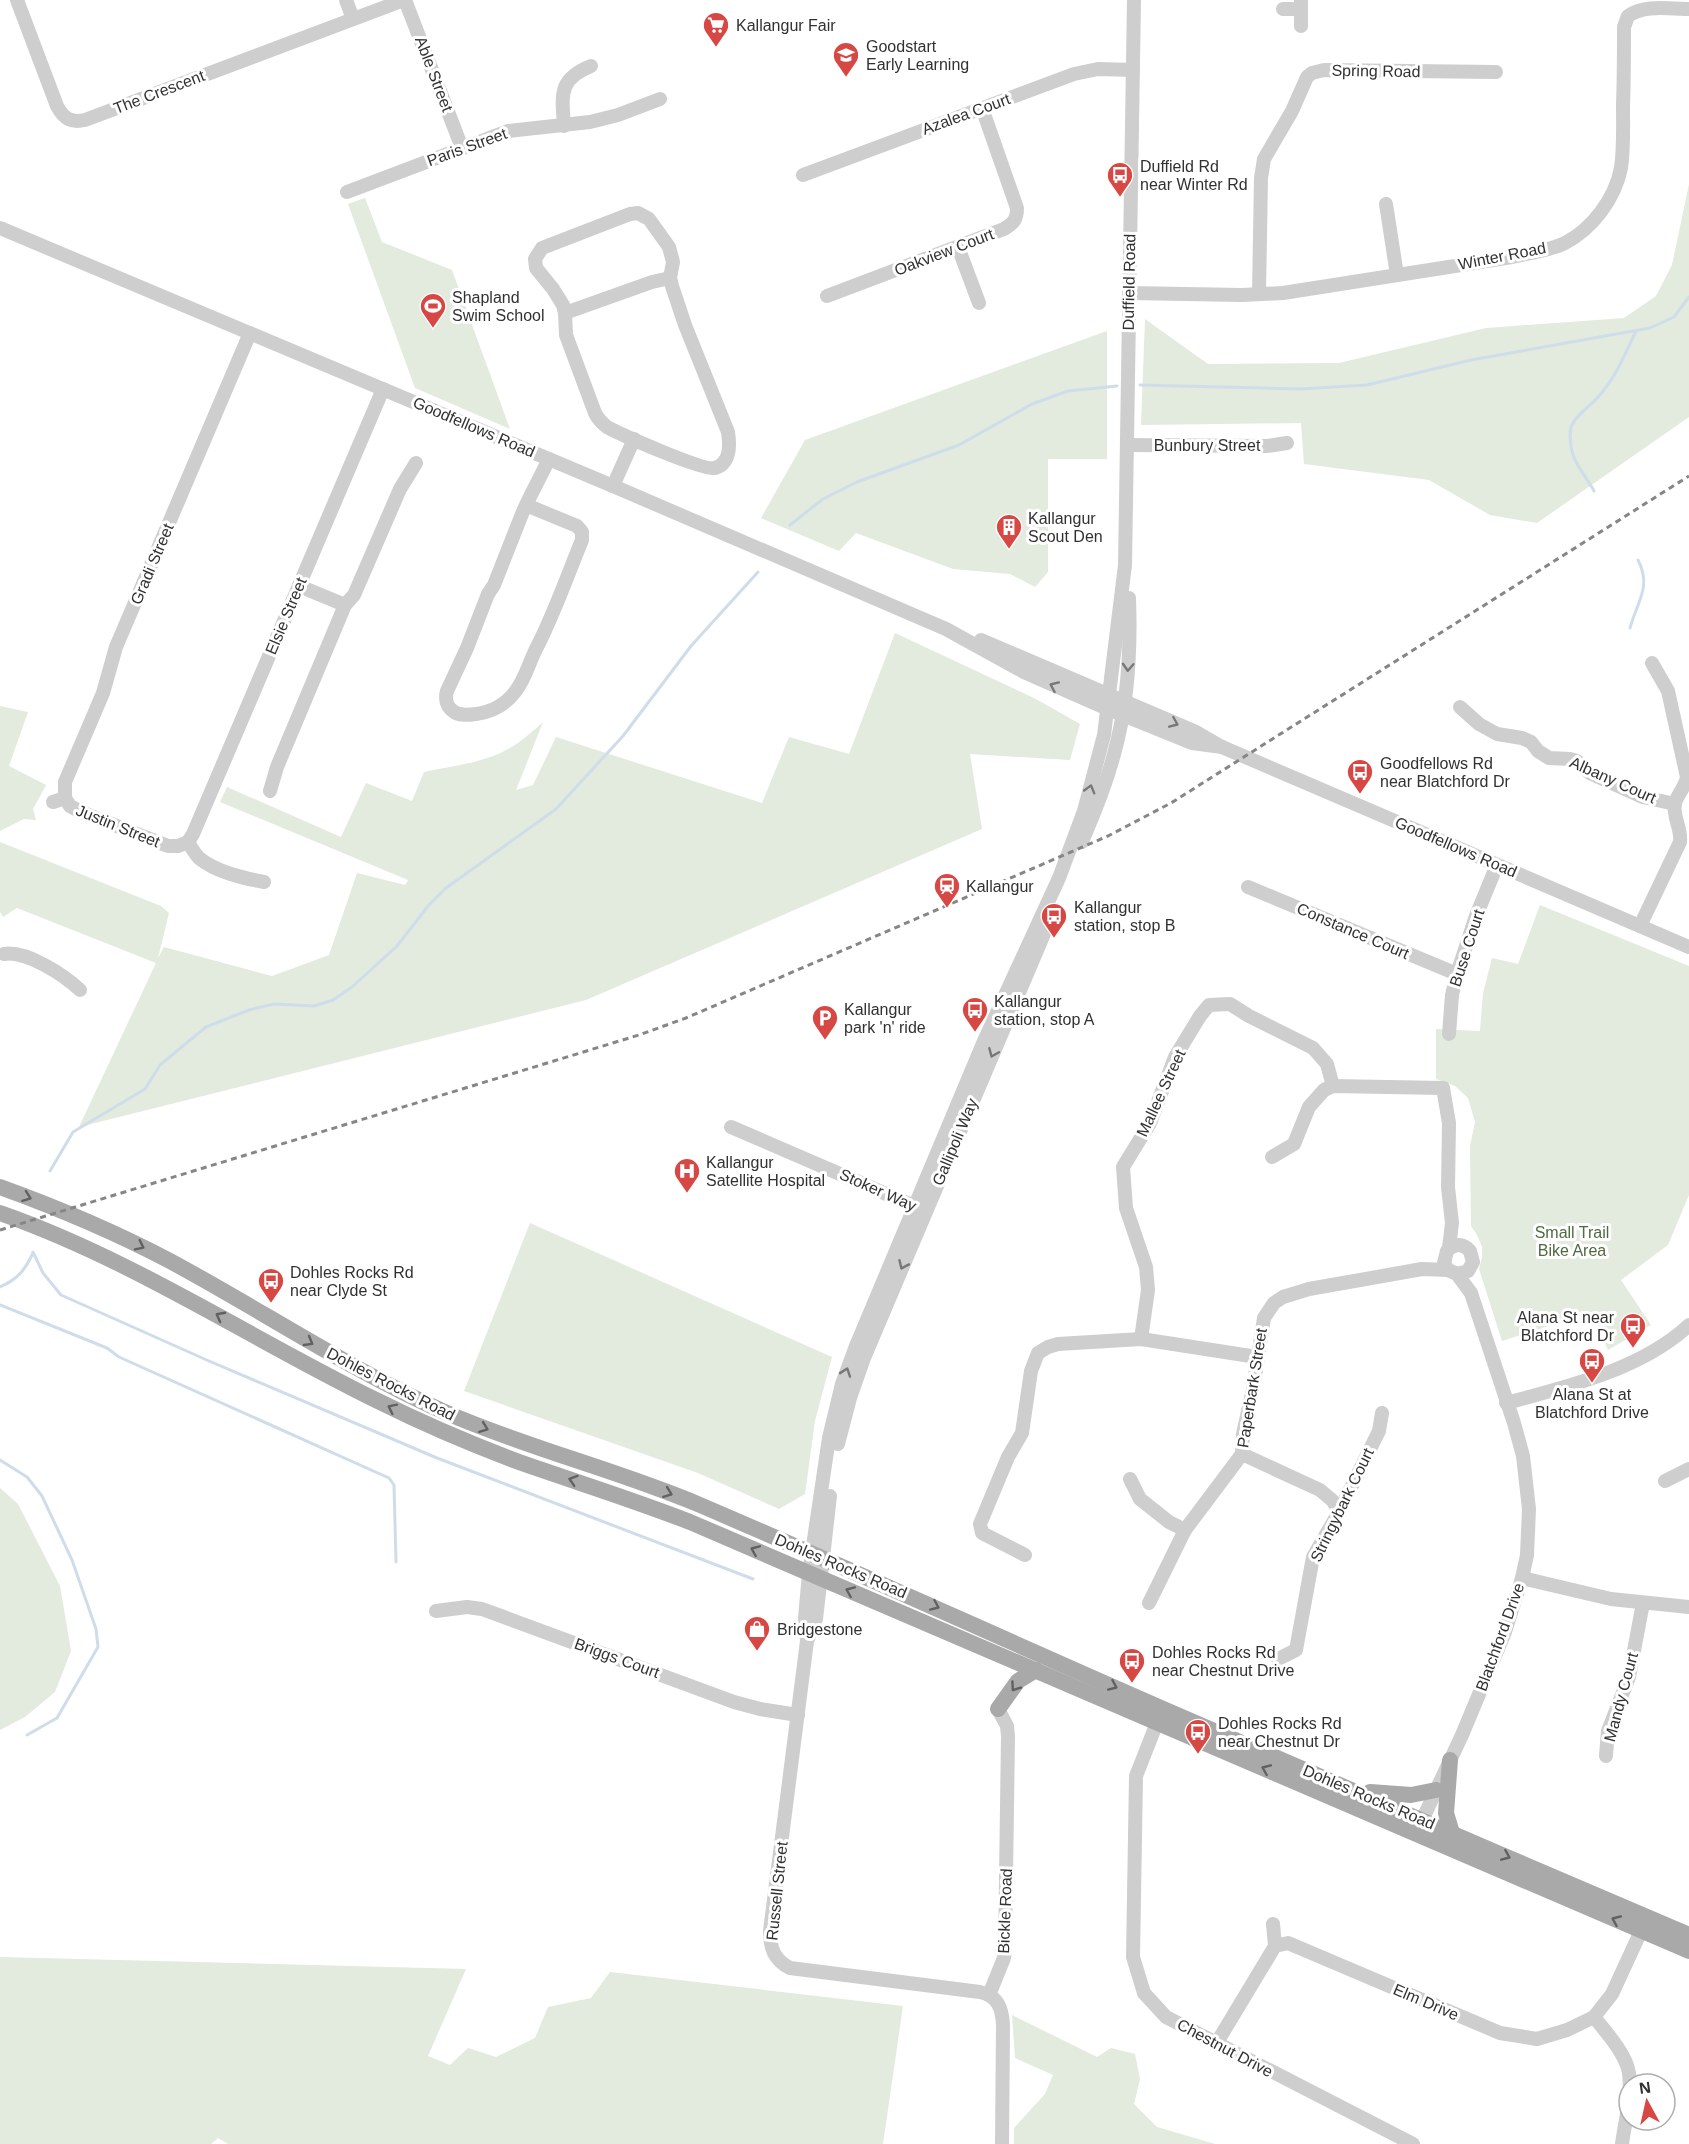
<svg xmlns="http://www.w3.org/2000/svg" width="1689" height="2144" font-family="Arial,sans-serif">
<rect width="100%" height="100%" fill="#fff"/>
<!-- green -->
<g fill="#e3eade">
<path d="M1689,184v233l-152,106 -47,-8 -61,-35 -125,-16 -3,-41 -160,2 4,-106 63,45 131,-1 147,-35 138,-10 32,-22 16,-31z"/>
<path d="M365,198l17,44 70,28 58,159 -95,-41 -67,-184z"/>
<path d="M1107,331v128h-59v113l-13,15 -25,-13 -57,-5 -97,-36 -17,18 -78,-33 44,-78z"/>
<path d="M895,633l141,66 44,25 -10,36 -100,-6 12,75 -396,171 -507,127 77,-164 -139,-55 -14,9 -3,-5v-70l161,64 8,7 -11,45 6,-11 108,29 57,-21 28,-82 48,12 3,-5 -188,-78 7,-15 114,50 25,-54 46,18 12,-29c28,-6 60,-9 86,-24 12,-7 23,-17 33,-26l-27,68 17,-5 23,-48 206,66 27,-66 60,17z"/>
<path d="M0,706l28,6 -19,54 37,19 -13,24 3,11 -12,-1 -24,12z"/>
<path d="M1540,905l149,61v229l-21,50 -47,35 30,45 -43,25 -16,-38 -90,29 -23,-72 3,-12v-10l-5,-12 -6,-9 -1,-80 5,-24 -7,-24 -13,-12 -19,-7v-50l44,2 3,-38 9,-35 26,6z"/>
<path d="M530,1223l302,134 -17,64 -10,73 -26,15 -81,-36 -234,-82z"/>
<path d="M0,1488l18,16 42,82 11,65 -16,41 -30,25 -25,13z"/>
<path d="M0,1957l466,12 -38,87 22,9 18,-17 28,9 39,-19 13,-31 43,-9 19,-26 293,34 -20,138h-655l-10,-6 -7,6h-211z"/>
<path d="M1012,2015l85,42 14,-9 24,6 5,25 -6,25 23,23 58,17h-201v-16l31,-34 8,-19 -38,-17z"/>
</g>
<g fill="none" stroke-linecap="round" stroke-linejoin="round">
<!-- stream -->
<g stroke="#cfddea" stroke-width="3">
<path d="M1140,385l160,4 67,-4 104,-25 179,-32 24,-11 15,-20"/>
<path d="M1594,491c-8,-15 -21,-28 -23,-45 -1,-5 -1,-14 0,-19 5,-13 20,-21 28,-31 17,-19 26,-42 37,-65"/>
<path d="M790,525l33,-26 34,-17 102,-37 73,-41 36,-13 49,-5"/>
<path d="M1630,628c7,-26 22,-41 8,-68"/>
<path d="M50,1171l23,-39 72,-43 15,-24 46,-38 43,-17 25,-6 40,2 19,-6 19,-13 45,-41 31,-40 18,-18 110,-79 67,-73 68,-90 67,-74"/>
<path d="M33,1252l10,21 18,22 148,66 228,97 316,121"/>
<path d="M0,1287c18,-8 25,-17 33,-34"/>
<path d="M0,1305l107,43 12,9 270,121 5,7 2,77"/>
<path d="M0,1460l27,17 15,19 30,64 24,69 2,18 -41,71 -30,17"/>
</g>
<!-- minor -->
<g stroke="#cecece" stroke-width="14">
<path d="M17,0l40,106c7,13 14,17 28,14l319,-120"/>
<path d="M346,0l7,19"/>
<path d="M405,0l57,148"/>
<path d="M1301,0v26"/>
<path d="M1283,9h18"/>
<path d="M564,126c-2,-31 -6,-47 27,-60"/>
<path d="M803,175l271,-101 24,-5 35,1"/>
<path d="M347,192l161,-61 82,-9 28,-7 42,-16"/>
<path d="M1386,204l11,71"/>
<path d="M638,213l11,6 20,28 4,15 -3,16 2,8 13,39 43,107c2,13 3,31 -13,36 -12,3 -93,-33 -108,-41 -5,-4 -9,-8 -12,-14l-29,-78 -1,-22 -2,-8 -10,-16 -17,-21 -1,-9 7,-11 88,-34z"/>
<path d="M0,228l613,258 333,143 78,43 84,37 84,34 30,4"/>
<path d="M958,247l21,56"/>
<path d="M1129,293l113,2 41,-2 229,-36c17,-4 37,-6 53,-14 27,-14 50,-44 56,-75 3,-20 2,-42 2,-63 1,-26 1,-52 1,-78l4,-11c16,-12 42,-7 61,-7"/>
<path d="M1259,294l2,-116 3,-19 28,-48 15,-34 5,-4 12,-3 172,2"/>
<path d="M827,296l177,-67c10,-6 13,-10 13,-21l-35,-100"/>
<path d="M565,313l87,-31 18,-4"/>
<path d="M1127,445l140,1 20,-3"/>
<path d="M613,486l21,-47"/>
<path d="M526,505l51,21 5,6v8c-14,34 -28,74 -45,107 -8,15 -11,31 -22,45 -10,13 -24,20 -39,22 -8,1 -17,2 -23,-3 -7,-5 -8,-13 -6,-20l20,-43 21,-54 6,-9 28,-71c8,-19 18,-36 27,-55"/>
<path d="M299,586l46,19"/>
<path d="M981,640l215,92 26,15 467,200"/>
<path d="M1460,707l19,17 18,10 25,4 9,4 7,9 11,7 21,1 7,2 13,12 53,24 32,7"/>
<path d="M270,791l7,-24 68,-162 9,-10 46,-106 16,-26"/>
<path d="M65,798v-16l38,-89 13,-46 134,-314"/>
<path d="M53,802l12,-4 5,8 11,6 87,34h10l10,-4"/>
<path d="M188,842l5,-8 190,-445"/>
<path d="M188,842c3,5 7,12 11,16 17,14 44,20 65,24"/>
<path d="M1082,842c12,-29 24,-57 32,-88 14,-50 17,-104 15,-156"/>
<path d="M1248,887l209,87"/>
<path d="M1640,926l40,-84c2,-13 -8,-26 -5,-39 3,-9 10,-16 12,-26l-19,-86 -16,-28"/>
<path d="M4,954c22,-4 60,21 76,36"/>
<path d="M1449,1034l3,-39 5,-21 19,-58 21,-51"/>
<path d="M731,1127l190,82"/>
<path d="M1272,1157l22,-13 15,-37 15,-17 9,-4 110,2 6,35 -1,64 4,36 -3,25"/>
<path d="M1141,1339l7,-49 -2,-23 -20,-59 -3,-41 27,-44 25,-66 25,-41 9,-11 21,-1 19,12 64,32 14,16 6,22"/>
<path d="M1506,1403c61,-16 136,-34 183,-78"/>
<path d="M838,1444l12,-46 14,-40 188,-443"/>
<path d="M1242,1454l78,36 13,11 6,11"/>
<path d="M1130,1479l10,20 29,23 16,8"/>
<path d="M1665,1481l24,-12"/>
<path d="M1025,1555l-43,-22 -2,-9 28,-67 14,-24 9,-62 7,-18 10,-6 10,-3 83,-5 116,18"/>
<path d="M1522,1578l89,21 78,8"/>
<path d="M1149,1603l36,-73 57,-76 1,-20 10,-45 11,-71 10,-15 9,-6 26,-8 113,-20 26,1"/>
<path d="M436,1611l31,-4 15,2 252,93 26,7 38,6"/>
<path d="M808,1639l8,-20 14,-123"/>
<path d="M1278,1659l18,-9 17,-93 26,-45 40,-81 3,-18"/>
<path d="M1160,1715l-24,61 -3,181 11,36 22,24 247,127"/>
<path d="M1606,1756l2,-25 21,-54 14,-74"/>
<path d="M1418,1829l44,-94 43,-103 17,-54 5,-23 2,-46 -6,-53 -9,-33 -43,-130 -14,-19 -9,-4 -4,-7 3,-12c7,-8 16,-8 23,0l3,11 -5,9 -11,3"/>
<path d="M1273,1924l2,22"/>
<path d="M989,1995l15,-37 1,-9 3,-213 -1,-10 -9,-17"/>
<path d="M1594,2017c12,15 32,37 35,56 3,23 -4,48 -7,71"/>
<path d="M1216,2044l59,-98 13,-3 212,90 37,6 30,-9 27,-13 18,-23 29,-63"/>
<path d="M1002,2144l1,-119c-1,-17 -5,-29 -23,-33l-190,-24c-16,-8 -20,-20 -20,-37l37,-290 -2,-23 4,-45 20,-135 13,-54 14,-38 128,-305 75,-163 25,-67 20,-76 21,-170 9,-565"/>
</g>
<!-- major -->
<g stroke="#a9a9a9" stroke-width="16">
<path d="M0,1187c58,21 115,45 170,74 93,50 180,109 277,152 83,36 170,57 253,92 157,67 312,138 468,206 174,75 347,150 521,224"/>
<path d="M0,1213c134,47 251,126 378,188 46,23 93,43 141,61 57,20 115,38 171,60l999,429"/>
<path d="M998,1709l20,-28 18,-11"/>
<path d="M1450,1760l-4,53 6,20"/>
<path d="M1370,1792l41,3 25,-5"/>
</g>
<!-- rail -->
<path stroke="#868686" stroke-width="3" stroke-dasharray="6 4.5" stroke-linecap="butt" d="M0,1230l639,-195 47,-17 422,-182 63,-33 518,-327"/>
</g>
<!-- one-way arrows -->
<defs><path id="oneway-chevron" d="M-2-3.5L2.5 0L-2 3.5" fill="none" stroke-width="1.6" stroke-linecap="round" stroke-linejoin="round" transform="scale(1.5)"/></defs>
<g stroke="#787878">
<use href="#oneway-chevron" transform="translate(1128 667) rotate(93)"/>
<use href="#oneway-chevron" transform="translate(1054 686) rotate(-156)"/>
<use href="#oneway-chevron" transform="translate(1174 723) rotate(23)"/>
<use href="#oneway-chevron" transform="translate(1090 789) rotate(-74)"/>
<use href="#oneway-chevron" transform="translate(993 1053) rotate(113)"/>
<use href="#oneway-chevron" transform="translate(903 1265) rotate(114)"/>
<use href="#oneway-chevron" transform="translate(846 1372) rotate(-71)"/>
</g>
<g stroke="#616161">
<use href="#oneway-chevron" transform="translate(27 1197) rotate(20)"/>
<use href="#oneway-chevron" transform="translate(140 1246) rotate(26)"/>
<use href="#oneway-chevron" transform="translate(220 1316) rotate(-152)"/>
<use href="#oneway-chevron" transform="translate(309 1342) rotate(30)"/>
<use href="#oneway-chevron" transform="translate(392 1408) rotate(-154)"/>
<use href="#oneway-chevron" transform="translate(484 1428) rotate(21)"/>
<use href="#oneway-chevron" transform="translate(573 1480) rotate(-162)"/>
<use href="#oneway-chevron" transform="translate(668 1493) rotate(21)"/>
<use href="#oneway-chevron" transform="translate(755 1550) rotate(-157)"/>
<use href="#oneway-chevron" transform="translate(850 1591) rotate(-157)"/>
<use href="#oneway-chevron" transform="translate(935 1606) rotate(24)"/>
<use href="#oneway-chevron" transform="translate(1113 1686) rotate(24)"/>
<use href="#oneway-chevron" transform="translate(1015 1687) rotate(125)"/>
<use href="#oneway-chevron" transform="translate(1266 1769) rotate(-157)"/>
<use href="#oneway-chevron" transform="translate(1506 1856) rotate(23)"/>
<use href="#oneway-chevron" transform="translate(1616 1920) rotate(-156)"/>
</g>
<!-- icons -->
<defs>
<g id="supermarket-pin" transform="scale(1.35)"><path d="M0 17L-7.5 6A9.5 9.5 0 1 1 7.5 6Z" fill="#d74844" stroke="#fff"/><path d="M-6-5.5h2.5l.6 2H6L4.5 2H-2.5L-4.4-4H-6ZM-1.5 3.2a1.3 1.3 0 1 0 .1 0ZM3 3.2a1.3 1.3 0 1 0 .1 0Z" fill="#fff"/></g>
<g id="school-pin" transform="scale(1.35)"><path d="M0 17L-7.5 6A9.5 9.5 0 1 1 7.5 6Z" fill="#d74844" stroke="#fff"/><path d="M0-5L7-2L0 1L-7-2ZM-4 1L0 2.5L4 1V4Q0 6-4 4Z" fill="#fff"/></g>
<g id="bus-pin" transform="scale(1.35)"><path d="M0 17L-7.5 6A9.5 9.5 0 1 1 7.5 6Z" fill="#d74844" stroke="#fff"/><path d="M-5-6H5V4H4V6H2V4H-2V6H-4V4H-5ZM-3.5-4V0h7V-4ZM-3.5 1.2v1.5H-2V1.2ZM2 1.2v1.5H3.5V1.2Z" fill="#fff"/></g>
<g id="stadium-pin" transform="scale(1.35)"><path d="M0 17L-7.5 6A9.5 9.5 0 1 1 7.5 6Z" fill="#d74844" stroke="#fff"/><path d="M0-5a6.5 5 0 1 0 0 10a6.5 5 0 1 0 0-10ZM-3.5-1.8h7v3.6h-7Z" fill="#fff"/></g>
<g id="building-pin" transform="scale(1.35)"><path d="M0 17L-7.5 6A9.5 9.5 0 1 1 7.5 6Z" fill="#d74844" stroke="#fff"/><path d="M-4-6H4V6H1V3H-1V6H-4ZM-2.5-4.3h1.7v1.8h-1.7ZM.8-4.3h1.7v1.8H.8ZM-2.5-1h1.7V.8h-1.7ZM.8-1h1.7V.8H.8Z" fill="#fff"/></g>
<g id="station-pin" transform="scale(1.35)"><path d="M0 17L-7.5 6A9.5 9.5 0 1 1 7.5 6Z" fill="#d74844" stroke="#fff"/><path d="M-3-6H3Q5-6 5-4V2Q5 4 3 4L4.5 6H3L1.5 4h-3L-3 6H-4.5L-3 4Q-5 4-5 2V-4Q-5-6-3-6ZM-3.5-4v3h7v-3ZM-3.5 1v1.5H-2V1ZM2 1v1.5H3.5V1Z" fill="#fff"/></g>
<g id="parking-pin" transform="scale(1.35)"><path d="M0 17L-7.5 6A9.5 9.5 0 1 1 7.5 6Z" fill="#d74844" stroke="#fff"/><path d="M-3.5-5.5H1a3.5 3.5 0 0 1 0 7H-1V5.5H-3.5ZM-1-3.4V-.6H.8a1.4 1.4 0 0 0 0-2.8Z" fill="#fff"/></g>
<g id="hospital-pin" transform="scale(1.35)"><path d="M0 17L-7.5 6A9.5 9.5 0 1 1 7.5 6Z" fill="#d74844" stroke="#fff"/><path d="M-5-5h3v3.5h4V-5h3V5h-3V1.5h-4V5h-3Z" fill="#fff"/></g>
<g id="shop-pin" transform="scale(1.35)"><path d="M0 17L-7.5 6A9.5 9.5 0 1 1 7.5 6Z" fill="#d74844" stroke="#fff"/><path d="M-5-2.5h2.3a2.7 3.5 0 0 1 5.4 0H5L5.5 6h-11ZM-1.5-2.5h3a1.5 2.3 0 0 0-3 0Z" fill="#fff"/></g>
</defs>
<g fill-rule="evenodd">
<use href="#supermarket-pin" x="716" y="25"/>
<use href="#school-pin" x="846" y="55"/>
<use href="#bus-pin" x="1120" y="175"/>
<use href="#stadium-pin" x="433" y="306"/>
<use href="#building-pin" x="1009" y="527"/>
<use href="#bus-pin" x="1360" y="772"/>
<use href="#station-pin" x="947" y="886"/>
<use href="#bus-pin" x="1054" y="916"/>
<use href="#bus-pin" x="975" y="1010"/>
<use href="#parking-pin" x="825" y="1018"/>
<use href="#hospital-pin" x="687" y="1171"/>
<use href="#bus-pin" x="271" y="1281"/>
<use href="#bus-pin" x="1633" y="1326"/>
<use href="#bus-pin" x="1592" y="1361"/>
<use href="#shop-pin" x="757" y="1629"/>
<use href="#bus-pin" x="1132" y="1661"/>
<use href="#bus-pin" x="1198" y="1732"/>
</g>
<g text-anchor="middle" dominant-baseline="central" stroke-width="6" stroke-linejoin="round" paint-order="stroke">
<!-- poi labels -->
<g font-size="16" fill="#313131" stroke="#fff" text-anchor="start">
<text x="736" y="25">Kallangur Fair</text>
<text x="866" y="46">Goodstart<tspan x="866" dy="18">Early Learning</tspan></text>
<text x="1140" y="166">Duffield Rd<tspan x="1140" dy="18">near Winter Rd</tspan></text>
<text x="452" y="297">Shapland<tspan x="452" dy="18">Swim School</tspan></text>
<text x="1028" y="518">Kallangur<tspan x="1028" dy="18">Scout Den</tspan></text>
<text x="1380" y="763">Goodfellows Rd<tspan x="1380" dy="18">near Blatchford Dr</tspan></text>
<text x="966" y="886">Kallangur</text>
<text x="1074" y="907">Kallangur<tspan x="1074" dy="18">station, stop B</tspan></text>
<text x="994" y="1001">Kallangur<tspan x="994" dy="18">station, stop A</tspan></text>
<text x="844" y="1009">Kallangur<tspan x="844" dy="18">park 'n' ride</tspan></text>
<text x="706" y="1162">Kallangur<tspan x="706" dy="18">Satellite Hospital</tspan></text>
<text x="290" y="1272">Dohles Rocks Rd<tspan x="290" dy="18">near Clyde St</tspan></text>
<text x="1614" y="1317" text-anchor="end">Alana St near<tspan x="1614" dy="18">Blatchford Dr</tspan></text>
<text x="1592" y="1394" text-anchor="middle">Alana St at<tspan x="1592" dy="18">Blatchford Drive</tspan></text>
<text x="777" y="1629">Bridgestone</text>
<text x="1152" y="1652">Dohles Rocks Rd<tspan x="1152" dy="18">near Chestnut Drive</tspan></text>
<text x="1218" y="1723">Dohles Rocks Rd<tspan x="1218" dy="18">near Chestnut Dr</tspan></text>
</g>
<!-- street labels -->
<g font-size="16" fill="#313131" stroke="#fff">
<text transform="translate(1376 71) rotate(1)">Spring Road</text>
<text transform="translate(434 74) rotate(69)">Able Street</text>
<text transform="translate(159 92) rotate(-21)">The Crescent</text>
<text transform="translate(966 114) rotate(-20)">Azalea Court</text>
<text transform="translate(467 147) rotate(-20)">Paris Street</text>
<text transform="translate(944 252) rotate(-21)">Oakview Court</text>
<text transform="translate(1502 256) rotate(-11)">Winter Road</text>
<text transform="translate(1129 282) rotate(-89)">Duffield Road</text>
<text transform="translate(474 427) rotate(23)">Goodfellows Road</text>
<text x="1207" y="445">Bunbury Street</text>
<text transform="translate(152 564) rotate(-67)">Gradi Street</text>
<text transform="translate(286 616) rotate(-67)">Elsie Street</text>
<text transform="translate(1613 780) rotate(24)">Albany Court</text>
<text transform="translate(118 826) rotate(22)">Justin Street</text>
<text transform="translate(1456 847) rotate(23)">Goodfellows Road</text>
<text transform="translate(1353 931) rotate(23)">Constance Court</text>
<text transform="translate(1467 948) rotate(-72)">Buse Court</text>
<text transform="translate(1161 1093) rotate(-65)">Mallee Street</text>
<text transform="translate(955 1142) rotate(-67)">Gallipoli Way</text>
<text transform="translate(878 1190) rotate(24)">Stoker Way</text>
<text transform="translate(391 1384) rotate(27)">Dohles Rocks Road</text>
<text transform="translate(1252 1388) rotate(-81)">Paperbark Street</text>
<text transform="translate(1342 1505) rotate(-64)">Stringybark Court</text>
<text transform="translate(841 1566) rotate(23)">Dohles Rocks Road</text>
<text transform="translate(1500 1637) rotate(-70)">Blatchford Drive</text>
<text transform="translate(617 1658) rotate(20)">Briggs Court</text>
<text transform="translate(1621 1697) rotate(-75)">Mandy Court</text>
<text transform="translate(1369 1797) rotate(23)">Dohles Rocks Road</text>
<text transform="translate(777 1891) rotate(-84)">Russell Street</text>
<text transform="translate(1005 1911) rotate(-88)">Bickle Road</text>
<text transform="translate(1426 2002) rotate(23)">Elm Drive</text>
<text transform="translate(1225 2048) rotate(28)">Chestnut Drive</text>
</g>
<!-- park labels -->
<g font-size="16" fill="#506a42" stroke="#fff">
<text x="1572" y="1232">Small Trail<tspan x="1572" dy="18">Bike Area</tspan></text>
</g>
</g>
<!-- north arrow -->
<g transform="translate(1647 2102) rotate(352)"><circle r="28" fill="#ffffff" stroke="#adadad" stroke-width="1.5"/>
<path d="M0-4.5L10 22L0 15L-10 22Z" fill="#d74844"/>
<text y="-9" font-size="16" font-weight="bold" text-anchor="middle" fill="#313131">N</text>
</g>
</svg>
